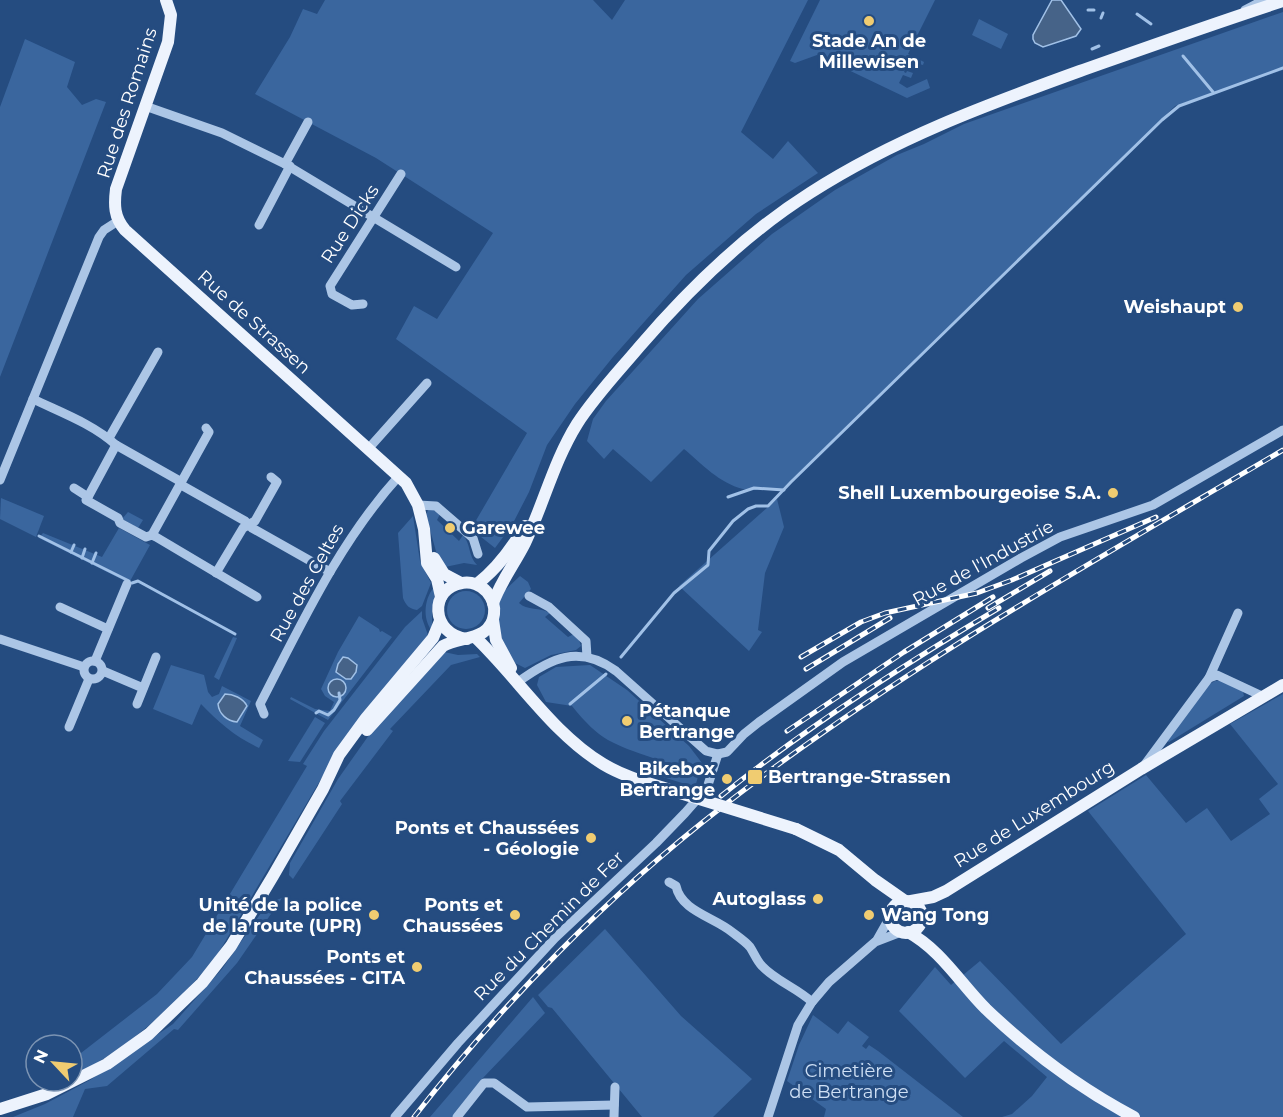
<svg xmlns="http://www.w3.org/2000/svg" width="1283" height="1117" font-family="Montserrat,sans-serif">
<rect width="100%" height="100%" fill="#254c80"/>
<!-- green -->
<g fill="#3a669e">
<path d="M325,0h268l19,20 13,-20h183l-67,132 32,27 15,-18 30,32 -62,41 -70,61 -73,82 -38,47 -28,41 -18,47 -17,33 -17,23 -24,-19 56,-96 -131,-94 18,-33 23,13 56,-86 -117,-75 -121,-64 35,-57 13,-28 14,5z"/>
<path d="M820,0h115l-27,54 16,8 -1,3 -4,-1 -1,3 -10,-4 -4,9 2,1 1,-2 6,2 -2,5 -8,-3 -4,8 8,5 20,-9 3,9 -23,10 -90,-43 -22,8 -5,-2z"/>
<path d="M1283,12v58l-108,36 -394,384c-10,-1 -29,1 -38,-1 -24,-6 -41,-25 -59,-40l-33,33 -38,-33 -9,10 -17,-18 6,-22 13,-18 92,-102 74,-65 63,-44 62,-35 27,-11 40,-20z"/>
<path d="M979,19l29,15 -7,15 -29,-14z"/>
<path d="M25,39l50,23 -8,25 15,18 14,-6 10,3 -106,275v-270z"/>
<path d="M1,498l43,18 -8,21 -36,-18z"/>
<path d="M777,499l7,28 -19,46 -7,57 4,2 -13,19 -70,-65z"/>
<path d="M434,509l6,5 -3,6 22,21 4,-6c8,9 5,21 14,30l-13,-2 -19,4 -8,-12 -11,-40 2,-5z"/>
<path d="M128,512l15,8 -5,8 -16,-9z"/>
<path d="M413,516l7,45 11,22 -9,23 -5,4c-7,-1 -11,-4 -14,-12l-5,-65z"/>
<path d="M119,528l31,17 -21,38 -90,-45 4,-5 59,24z"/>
<path d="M520,576l8,6 3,7 -12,14c8,8 21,4 31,10l-5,4 23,20 6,-3 5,6 2,6 -5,4 -25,5 -26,13 -10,-5 -17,-24 -1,-9 1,-27 6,-12z"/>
<path d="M436,585l-4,26v20c-10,-13 -8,-34 4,-46z"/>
<circle cx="466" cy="610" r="19"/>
<path d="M422,611v7l7,20 -98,124 -115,195c-41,50 -87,90 -144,120v-17l85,-66 35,-37 115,-191 -4,-2 21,-33 81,-104z"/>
<path d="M359,616l20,13 1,3 2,-1 10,6 -64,83 -38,-21 1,-2 24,12 15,2 4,-9 -9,-6 -4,-7 17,-37z"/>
<path d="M233,637l4,1 -18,42 -5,-3z"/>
<path d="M444,652l14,3 19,-1 3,3 -29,8 -61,64 3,2 -53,70 2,3 -49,75 -4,-4 1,-12 48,-84 36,-51z"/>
<path d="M171,665l33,10 4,17 4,5 7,-3 3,-8 29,15 -11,25 23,14 -4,8c-23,-11 -40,-25 -58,-44l-9,21 -39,-16z"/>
<path d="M590,665l37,25 62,56 13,17 -7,24 -42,-13v-16c-40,-14 -53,-17 -81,-52l-26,-4 -9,-17 2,-8 17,-10z"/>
<path d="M1215,681h7l21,11 1,4 -75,46 -2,-1 41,-56z"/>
<path d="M1283,694v423h-281l10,-3 20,-18 15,-19 -43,-36 -39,37 -66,-67 36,-44 16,18 29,-24 81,83 125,-110 -98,-123 58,-36 40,48 21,-15 24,33 39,-27 -11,-15 19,-15 -48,-60z"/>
<path d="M315,717l10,6 -25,39 -12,-1z"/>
<path d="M282,898l-45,65 -59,67 -4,-1 -67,57 -22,3 -12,28h-60l32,-13 45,-24 83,-56 49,-55 46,-66z"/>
<path d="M605,929l76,87 71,63 -39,38h-71l-90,-109 -4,-1 -10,-12z"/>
<path d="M533,997l12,16 -64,67 -28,37h-23z"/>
<path d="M813,1015l25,19 10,-13 21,16 -7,9 4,3 3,-4 9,6 85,66h-139l2,-8 -39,-28 12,-36z"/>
</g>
<!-- water -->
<g fill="#466388" stroke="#a1c1e7" stroke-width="1.5">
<path d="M1052,0h9l20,29 -5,7 -33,11 -8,-4 -2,-4v-4z"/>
<path d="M343,657l5,1 9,7 -1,7 -5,7h-5l-10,-7 2,-8z"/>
<circle cx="337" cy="688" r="9"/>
<path d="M225,694c8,0 18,4 22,12l-10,16c-10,-1 -18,-8 -19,-18z"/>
</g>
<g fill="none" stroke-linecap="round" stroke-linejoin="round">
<!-- stream -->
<g stroke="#a1c1e7" stroke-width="3">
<path d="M1088,10h6"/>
<path d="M1137,14l14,10"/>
<path d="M1101,18l2,-5"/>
<path d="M1092,49l7,-3"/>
<path d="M1183,56l30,36"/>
<path d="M728,497l26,-9 30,2"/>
<path d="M39,536l90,45"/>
<path d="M71,552l3,-7"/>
<path d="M82,558l3,-9"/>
<path d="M92,563l4,-10"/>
<path d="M132,583l6,-2 97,53"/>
<path d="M621,657l53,-64 34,-28 1,-14 24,-30 15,-12 8,-3h12l23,-24 371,-362 17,-14 104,-38"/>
<path d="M570,704l36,-30"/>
<path d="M316,713l3,-2 9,4 6,-5 6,-10 -1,-7"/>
</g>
<!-- minor -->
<g stroke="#acc6e6" stroke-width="9">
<path d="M1245,10l19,-10"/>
<path d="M145,106l77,27 63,31 171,103"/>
<path d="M285,164l23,-42"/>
<path d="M259,225l31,-59"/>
<path d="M363,304l-11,1 -20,-11 -2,-8 71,-112"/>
<path d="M33,399c27,13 60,25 83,46l62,35 5,6 62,35 7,7 78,44"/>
<path d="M109,438l49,-86"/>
<path d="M369,448l58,-65"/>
<path d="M0,480l99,-243 5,-7 14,-9"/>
<path d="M74,488l14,9 -2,3 32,18 2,5 26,14 6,-2 4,2 101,60"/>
<path d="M88,497l28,-52"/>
<path d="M418,505l18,1 37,32 5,16"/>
<path d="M152,535l57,-103 -3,-4"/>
<path d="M216,573l27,-45 12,-7 22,-39 -6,-5"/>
<path d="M529,596l20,11 37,34 1,16"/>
<path d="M60,607l48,22"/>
<path d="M0,639l84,28"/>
<circle cx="93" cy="670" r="9"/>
<path d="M95,661l32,-77"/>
<path d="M103,671l40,17"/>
<path d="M1209,678l29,-65"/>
<path d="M518,682c33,-24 61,-38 98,-11l90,80 12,3 9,-2 17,-18 15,-12 84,-60 178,-104 39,-21 93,-32 130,-75"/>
<path d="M137,704l19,-47"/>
<path d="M264,714l-4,-10c41,-79 79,-162 139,-228"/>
<path d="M69,727l20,-48"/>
<path d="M1143,767l66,-89 8,-3 45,21"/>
<path d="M669,882l7,4c5,25 38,31 56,46 5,4 13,9 18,15 4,6 7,14 12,19 14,15 35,22 50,36"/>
<path d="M877,940l13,-23"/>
<path d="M395,1117l63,-74 97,-105 101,-95 29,-30 22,-25 11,-34"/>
<path d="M457,1117l27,-34h10l33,24 87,-2"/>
<path d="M614,1117l1,-30"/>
<path d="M768,1117l30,-92 14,-23 17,-20 46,-40 26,-10"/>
</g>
<!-- major -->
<g stroke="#edf3fd" stroke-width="12">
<path d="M166,0l5,15 -3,27 -52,147c-2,16 -2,28 9,41l281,253 12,22 6,24 3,34 10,16 4,18"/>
<path d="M434,558l10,16 17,9"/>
<path d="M477,584c21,-16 35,-36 48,-58"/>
<path d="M493,603c8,-22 22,-40 32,-60 19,-40 29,-82 52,-119 18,-28 42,-53 63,-78 49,-57 105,-112 170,-153 84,-54 176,-88 270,-122 68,-24 135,-48 203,-70"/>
<path d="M493,620l3,20 15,28"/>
<path d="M475,637c43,41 77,96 128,127 20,12 42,18 64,25"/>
<path d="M367,730l76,-84c18,-10 48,-5 51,-32 1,-8 -2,-16 -7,-22 -6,-7 -16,-11 -25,-9 -33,5 -32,51 5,56"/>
<path d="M796,829l43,21 36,30 30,21"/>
<path d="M911,901l22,-4 13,-6 195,-122 142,-84"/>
<circle cx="906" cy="917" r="16"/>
<path d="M908,932c33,18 52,51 78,77 45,43 93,79 148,108"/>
<path d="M0,1109l47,-15 60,-30 42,-30 53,-51 29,-37 42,-70 50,-87 16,-34 27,-37 67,-80 7,-17"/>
</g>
<!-- rail casing -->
<g stroke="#fff" stroke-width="5">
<g id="rail">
<path d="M988,608l62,-37"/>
<path d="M801,657l60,-35 24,-9 92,-20 35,-13 144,-63"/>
<path d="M806,669l84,-51"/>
<path d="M787,731l117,-79 89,-55"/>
<path d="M721,796c87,-70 182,-131 278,-188"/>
<path d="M414,1117c87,-112 195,-223 308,-310 174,-136 371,-245 561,-357"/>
</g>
</g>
<!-- rail -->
<use href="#rail" stroke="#254c80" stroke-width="3" stroke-dasharray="9" stroke-linecap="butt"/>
<!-- major-bridge -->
<path stroke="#edf3fd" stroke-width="12" d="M667,789l129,40"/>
</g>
<!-- markers -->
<g fill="#f0cc71" stroke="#254c80" stroke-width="2">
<circle cx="869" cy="21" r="6"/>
<circle cx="1238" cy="307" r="6"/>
<circle cx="1113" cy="493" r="6"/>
<circle cx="450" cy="528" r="6"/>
<circle cx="627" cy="721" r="6"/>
<rect x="747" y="769" width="16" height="16" rx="3"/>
<circle cx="727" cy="779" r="6"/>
<circle cx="591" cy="838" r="6"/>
<circle cx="818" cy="899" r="6"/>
<circle cx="374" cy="915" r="6"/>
<circle cx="515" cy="915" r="6"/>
<circle cx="869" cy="915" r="6"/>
<circle cx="417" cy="967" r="6"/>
</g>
<g text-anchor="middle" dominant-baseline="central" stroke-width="6" stroke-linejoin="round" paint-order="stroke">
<!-- poi labels -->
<g font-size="18" font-weight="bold" fill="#fff" stroke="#254c80" text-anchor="end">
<text x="869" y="41" text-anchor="middle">Stade An de<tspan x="869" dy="21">Millewisen</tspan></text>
<text x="1226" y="307">Weishaupt</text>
<text x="1101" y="493">Shell Luxembourgeoise S.A.</text>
<text x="462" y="528" text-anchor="start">Garewee</text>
<text x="639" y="711" text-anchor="start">Pétanque<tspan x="639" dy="21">Bertrange</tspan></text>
<text x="715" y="769">Bikebox<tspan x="715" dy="21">Bertrange</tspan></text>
<text x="768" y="777" text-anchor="start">Bertrange-Strassen</text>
<text x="579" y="828">Ponts et Chaussées<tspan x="579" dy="21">- Géologie</tspan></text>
<text x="806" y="899">Autoglass</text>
<text x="362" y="905">Unité de la police<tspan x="362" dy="21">de la route (UPR)</tspan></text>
<text x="503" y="905">Ponts et<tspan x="503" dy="21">Chaussées</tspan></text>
<text x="881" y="915" text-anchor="start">Wang Tong</text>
<text x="405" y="957">Ponts et<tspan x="405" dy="21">Chaussées - CITA</tspan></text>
</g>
<!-- street labels -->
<g font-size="18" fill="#fff" stroke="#254c80">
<text transform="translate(127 103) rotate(-72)">Rue des Romains</text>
<text transform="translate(350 224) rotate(-57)">Rue Dicks</text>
<text transform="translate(254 322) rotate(42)">Rue de Strassen</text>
<text transform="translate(983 563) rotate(-29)">Rue de l'Industrie</text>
<text transform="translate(307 583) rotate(-61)">Rue des Celtes</text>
<text transform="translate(1034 814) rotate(-32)">Rue de Luxembourg</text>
<text transform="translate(549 926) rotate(-45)">Rue du Chemin de Fer</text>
</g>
<!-- park labels -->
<g font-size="18" fill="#cfe0f5" stroke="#254c80">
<text x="849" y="1071">Cimetière<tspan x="849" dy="21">de Bertrange</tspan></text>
</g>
</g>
<!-- north arrow -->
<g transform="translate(54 1063) rotate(296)"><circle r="28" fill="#254c80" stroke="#7c94b3" stroke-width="1.5"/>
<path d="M0-4.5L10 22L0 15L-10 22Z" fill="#f0cc71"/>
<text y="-9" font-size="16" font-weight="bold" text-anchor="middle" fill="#ffffff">N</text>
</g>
</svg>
